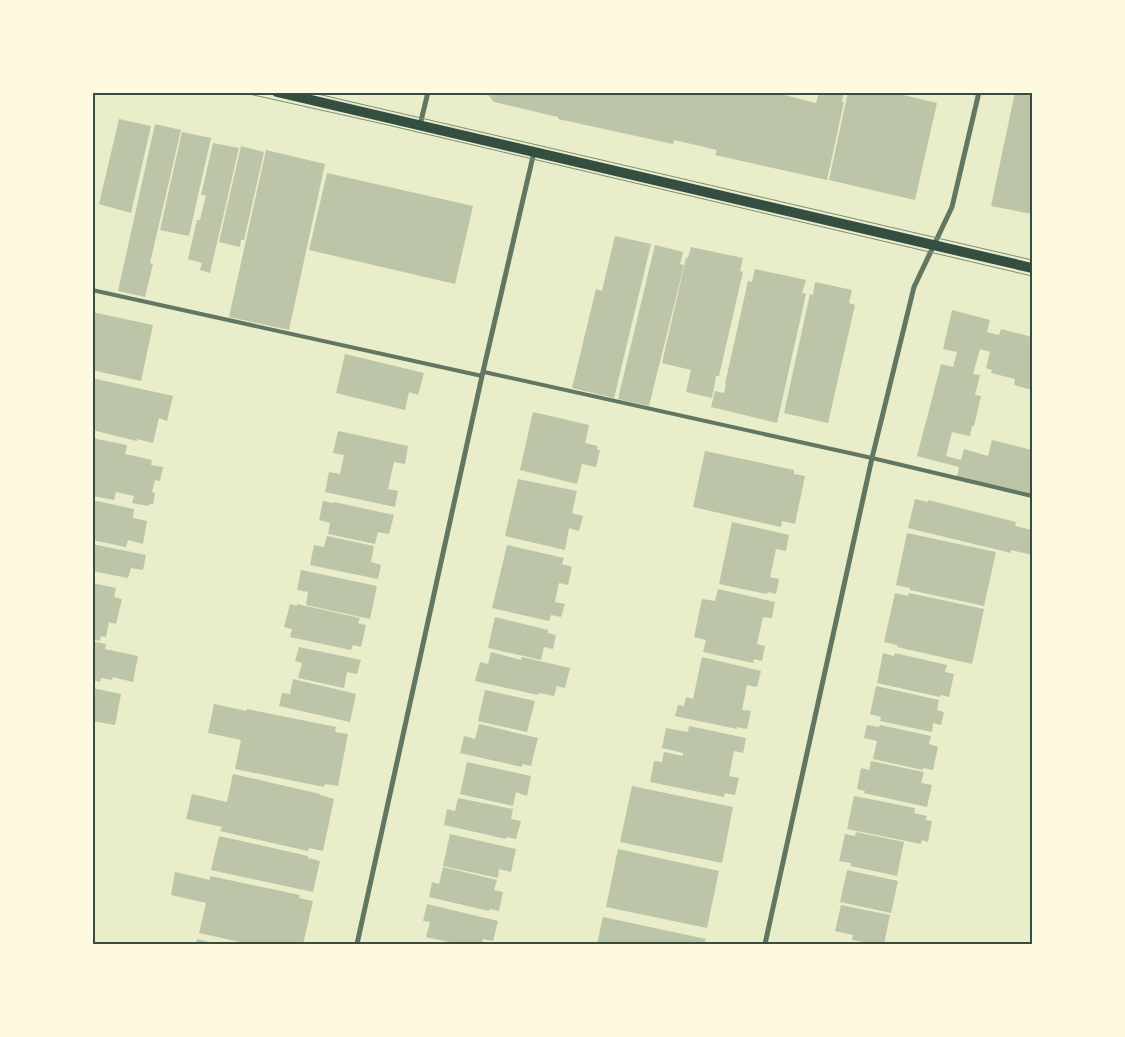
<svg xmlns="http://www.w3.org/2000/svg" width="1125" height="1037" font-family="'Golos Text',sans-serif">
<rect width="100%" height="100%" fill="#e9edc9"/>
<!-- building -->
<g fill="#bcc5a7">
<path d="M486,92h287l43,11 2,-7 6,-4h20l-2,10h2l-17,78 -112,-25 2,-5 -43,-10 -1,4 -115,-25v-2l-64,-15z"/>
<path d="M848,92h43l46,11 -22,97 -86,-20z"/>
<path d="M1015,92l17,1v121l-41,-8z"/>
<path d="M119,119l32,7 -20,87 -32,-9z"/>
<path d="M155,124l26,6 -31,133 3,1 -8,33 -27,-6z"/>
<path d="M182,132l29,6 -22,98 -29,-6z"/>
<path d="M213,143l26,5 -29,125 -10,-3 2,-7 -14,-4 9,-39h3l6,-25h-5z"/>
<path d="M241,146l23,6 -20,88h-3l-1,7 -21,-5z"/>
<path d="M266,150l59,14 -36,166 -60,-13z"/>
<path d="M327,173l146,33 -18,78 -146,-34z"/>
<path d="M615,236l36,8 -37,154 -42,-10 24,-99 6,2z"/>
<path d="M655,245l28,7 -3,12 4,1 -35,141 -31,-7z"/>
<path d="M691,247l52,11 -3,13 3,1 -24,104h-3l-4,22 -26,-6 5,-22 -29,-7 24,-105h2z"/>
<path d="M755,269l51,11 -4,13 4,1 -29,129 -66,-16 4,-16 9,2 2,-9h-1l23,-103 4,1z"/>
<path d="M815,282l37,8 -3,13 6,2 -27,118 -44,-10 26,-119 3,1z"/>
<path d="M952,310l38,10 -3,12 12,3 2,-6 31,8v53l-18,-5 1,-6 -24,-6 1,-3 -6,-2 4,-16 -10,-3 -7,25 7,1 -5,20 6,1 -7,30h-2l-2,10 -18,-4 -6,24 15,4 3,-11 24,7 4,-16 40,10v46l-75,-19 2,-10 -42,-11 24,-92 12,3 4,-15 -14,-3z"/>
<path d="M92,312l61,13 -12,56 -49,-11z"/>
<path d="M345,354l79,19 -6,22 -9,-3 -4,18 -69,-17z"/>
<path d="M92,378l81,18 -6,25 -8,-3 -6,25 -16,-4v2l-45,-11z"/>
<path d="M533,412l56,13 -4,18 13,3 -1,4h3l-4,17 -14,-3 -5,20 -57,-14z"/>
<path d="M338,431l70,15 -3,18 -11,-2 -6,27 10,2 -3,16 -70,-15 4,-20 11,2 4,-19 -11,-2z"/>
<path d="M92,438l35,7 -2,9 27,6 -1,5 12,2 -3,14 -5,-1 -3,12 3,1 -2,11h-4v2l-17,-3 2,-7 -18,-4 -2,8 -22,-4z"/>
<path d="M705,451l89,19v4l11,2 -10,48 -13,-3 -1,6 -88,-20z"/>
<path d="M518,479l59,12 -5,22 11,3 -4,15 -10,-3 -4,22 -60,-14z"/>
<path d="M915,499l13,3v-2l88,22 -1,4 17,4v25l-21,-5v3l-103,-25z"/>
<path d="M92,500l42,9 -1,9 14,3 -4,23 -15,-4 -2,7 -34,-7z"/>
<path d="M323,501l10,2 1,-1 60,13 -5,19 -11,-2 -3,12 -47,-10 2,-11 -11,-3z"/>
<path d="M732,522l57,13 -3,16 -10,-2 -6,28 9,2 -3,15 -8,-2 -1,2 -48,-10z"/>
<path d="M907,533l89,19 -12,54 -74,-16v-2l-14,-3z"/>
<path d="M327,536l47,10 -3,16 10,3 -3,14 -68,-14 4,-20 10,2z"/>
<path d="M92,544l54,11 -3,15 -12,-2 -3,10 -36,-7z"/>
<path d="M507,545l57,13 -2,6 10,3 -4,18 -9,-2 -4,19 10,2 -4,13 -10,-2 -2,6 -57,-13z"/>
<path d="M301,570l76,16 -7,33 -64,-14 2,-13 -11,-2z"/>
<path d="M92,583l24,5 -2,9 8,2 -6,25 -7,-2 -3,15 -5,-1 -1,5 -8,-2z"/>
<path d="M718,589l57,13 -3,16 -9,-1 -6,27 8,2 -3,15 -8,-2 -1,4 -50,-11 3,-12 -12,-3 8,-38 13,2z"/>
<path d="M895,593l13,3 1,-3 75,16 -12,55 -75,-17v-2l-13,-3z"/>
<path d="M290,604l7,2v-2l63,14 -2,5 8,2 -5,22 -8,-2 -2,5 -61,-13 2,-8 -8,-2z"/>
<path d="M495,617l53,13v3l8,2 -3,14 -9,-2 -3,13 -53,-12z"/>
<path d="M92,641l14,3 -1,5 33,7 -5,26 -20,-5 -1,3 -11,-2 -1,4 -8,-2z"/>
<path d="M299,647l62,13 -4,14 -10,-2 -3,16 -46,-10 4,-15 -7,-2z"/>
<path d="M491,652l30,8 1,-3 48,11 -5,20 -8,-2 -3,10 -15,-3 -1,2 -63,-14 5,-19 8,2z"/>
<path d="M883,653l11,3 1,-3 52,12 -2,7 9,2 -5,23 -9,-2v2l-63,-14z"/>
<path d="M702,657l59,14 -4,16 -10,-2 -5,25 9,1 -4,18 -10,-2v2l-62,-13 3,-11 6,1 2,-9 7,2z"/>
<path d="M293,679l63,15 -6,28 -71,-16 3,-13 8,1z"/>
<path d="M876,686l63,14 -2,10 7,2 -3,13 -8,-2 -1,9 -52,-11 1,-4 -11,-3z"/>
<path d="M92,688l29,6 -6,31 -23,-4z"/>
<path d="M485,690l50,11 -8,31 -49,-11z"/>
<path d="M214,704l32,7 1,-2 89,18 -1,5 13,2 -10,52 -13,-2 -1,3 -89,-18 6,-29 -33,-7z"/>
<path d="M479,724l59,14 -7,28 -9,-2v3l-62,-14 4,-17 11,3z"/>
<path d="M867,725l12,2 1,-2 51,11 -2,8 9,3 -5,23 -10,-2v2l-50,-11 4,-18 -13,-3z"/>
<path d="M689,726l57,12 -3,15 -9,-2 -5,25 10,2 -4,17 -10,-2 -1,4 -74,-15 4,-21 8,1 2,-10 19,4v-3l-21,-5 4,-20 22,4z"/>
<path d="M871,761l53,11 -3,11 11,2 -5,22 -63,-14 1,-2 -8,-2 4,-21 8,2z"/>
<path d="M467,762l64,14 -4,20 -11,-4 -3,14 -53,-12z"/>
<path d="M233,774l87,20v1l14,4 -11,52 -14,-3 -1,3 -88,-20 2,-4 -36,-8 6,-25 35,8z"/>
<path d="M632,786l101,21 -11,56 -102,-21z"/>
<path d="M854,796l61,12 -1,5 13,3 -1,4 6,1 -4,21 -6,-2 -1,4 -74,-15z"/>
<path d="M458,798l55,11 -2,10 10,2 -5,18 -10,-2v2l-62,-14 3,-16 8,2z"/>
<path d="M856,832l48,10 -7,34 -46,-10v-3l-12,-2 6,-27 10,2z"/>
<path d="M450,834l66,15 -5,23 -12,-3 -1,9 -55,-12z"/>
<path d="M219,836l89,20v2l12,3 -7,31 -102,-22z"/>
<path d="M618,849l101,22 -12,57 -101,-21z"/>
<path d="M443,867l54,13 -3,10 9,2 -4,19 -9,-2 -1,2 -60,-14 3,-15 7,2z"/>
<path d="M847,870l51,11 -7,32 -51,-11z"/>
<path d="M175,872l35,8v-4l90,19 -1,3 14,3 -10,43h-54l-50,-11 7,-30 -35,-8z"/>
<path d="M427,904l71,17 -5,20 -10,-2 -1,5h-24l-32,-7 4,-15 -7,-1z"/>
<path d="M841,905l49,10 -6,29h-9l-23,-4 1,-5 -18,-4z"/>
<path d="M603,917l103,22 -2,5h-107z"/>
<path d="M197,939l20,5h-21z"/>
</g>
<g fill="none" stroke-linecap="round" stroke-linejoin="round">
<!-- service -->
<g stroke="#617663" stroke-width="4">
<path d="M92,290l390,86"/>
<path d="M484,372l388,86 160,38"/>
</g>
<!-- minor -->
<g stroke="#617663" stroke-width="5">
<path d="M420,125l8,-33"/>
<path d="M357,944l125,-568 52,-224"/>
<path d="M765,944l107,-486 42,-171 38,-80 27,-115"/>
</g>
<!-- secondary -->
<path stroke="#344e41" stroke-width="10" d="M277,92l755,176"/>
<!-- tram -->
<g stroke="#7c8e77" stroke-width="1">
<path d="M240,92l139,31 653,153"/>
<path d="M309,92l723,168"/>
</g>
</g>
<!-- border -->
<rect width="1125" height="1037" fill="none" stroke="#fefae0" stroke-width="188"/>
<rect x="94" y="94" width="937" height="849" fill="none" stroke="#344e41" stroke-width="2"/>
</svg>
